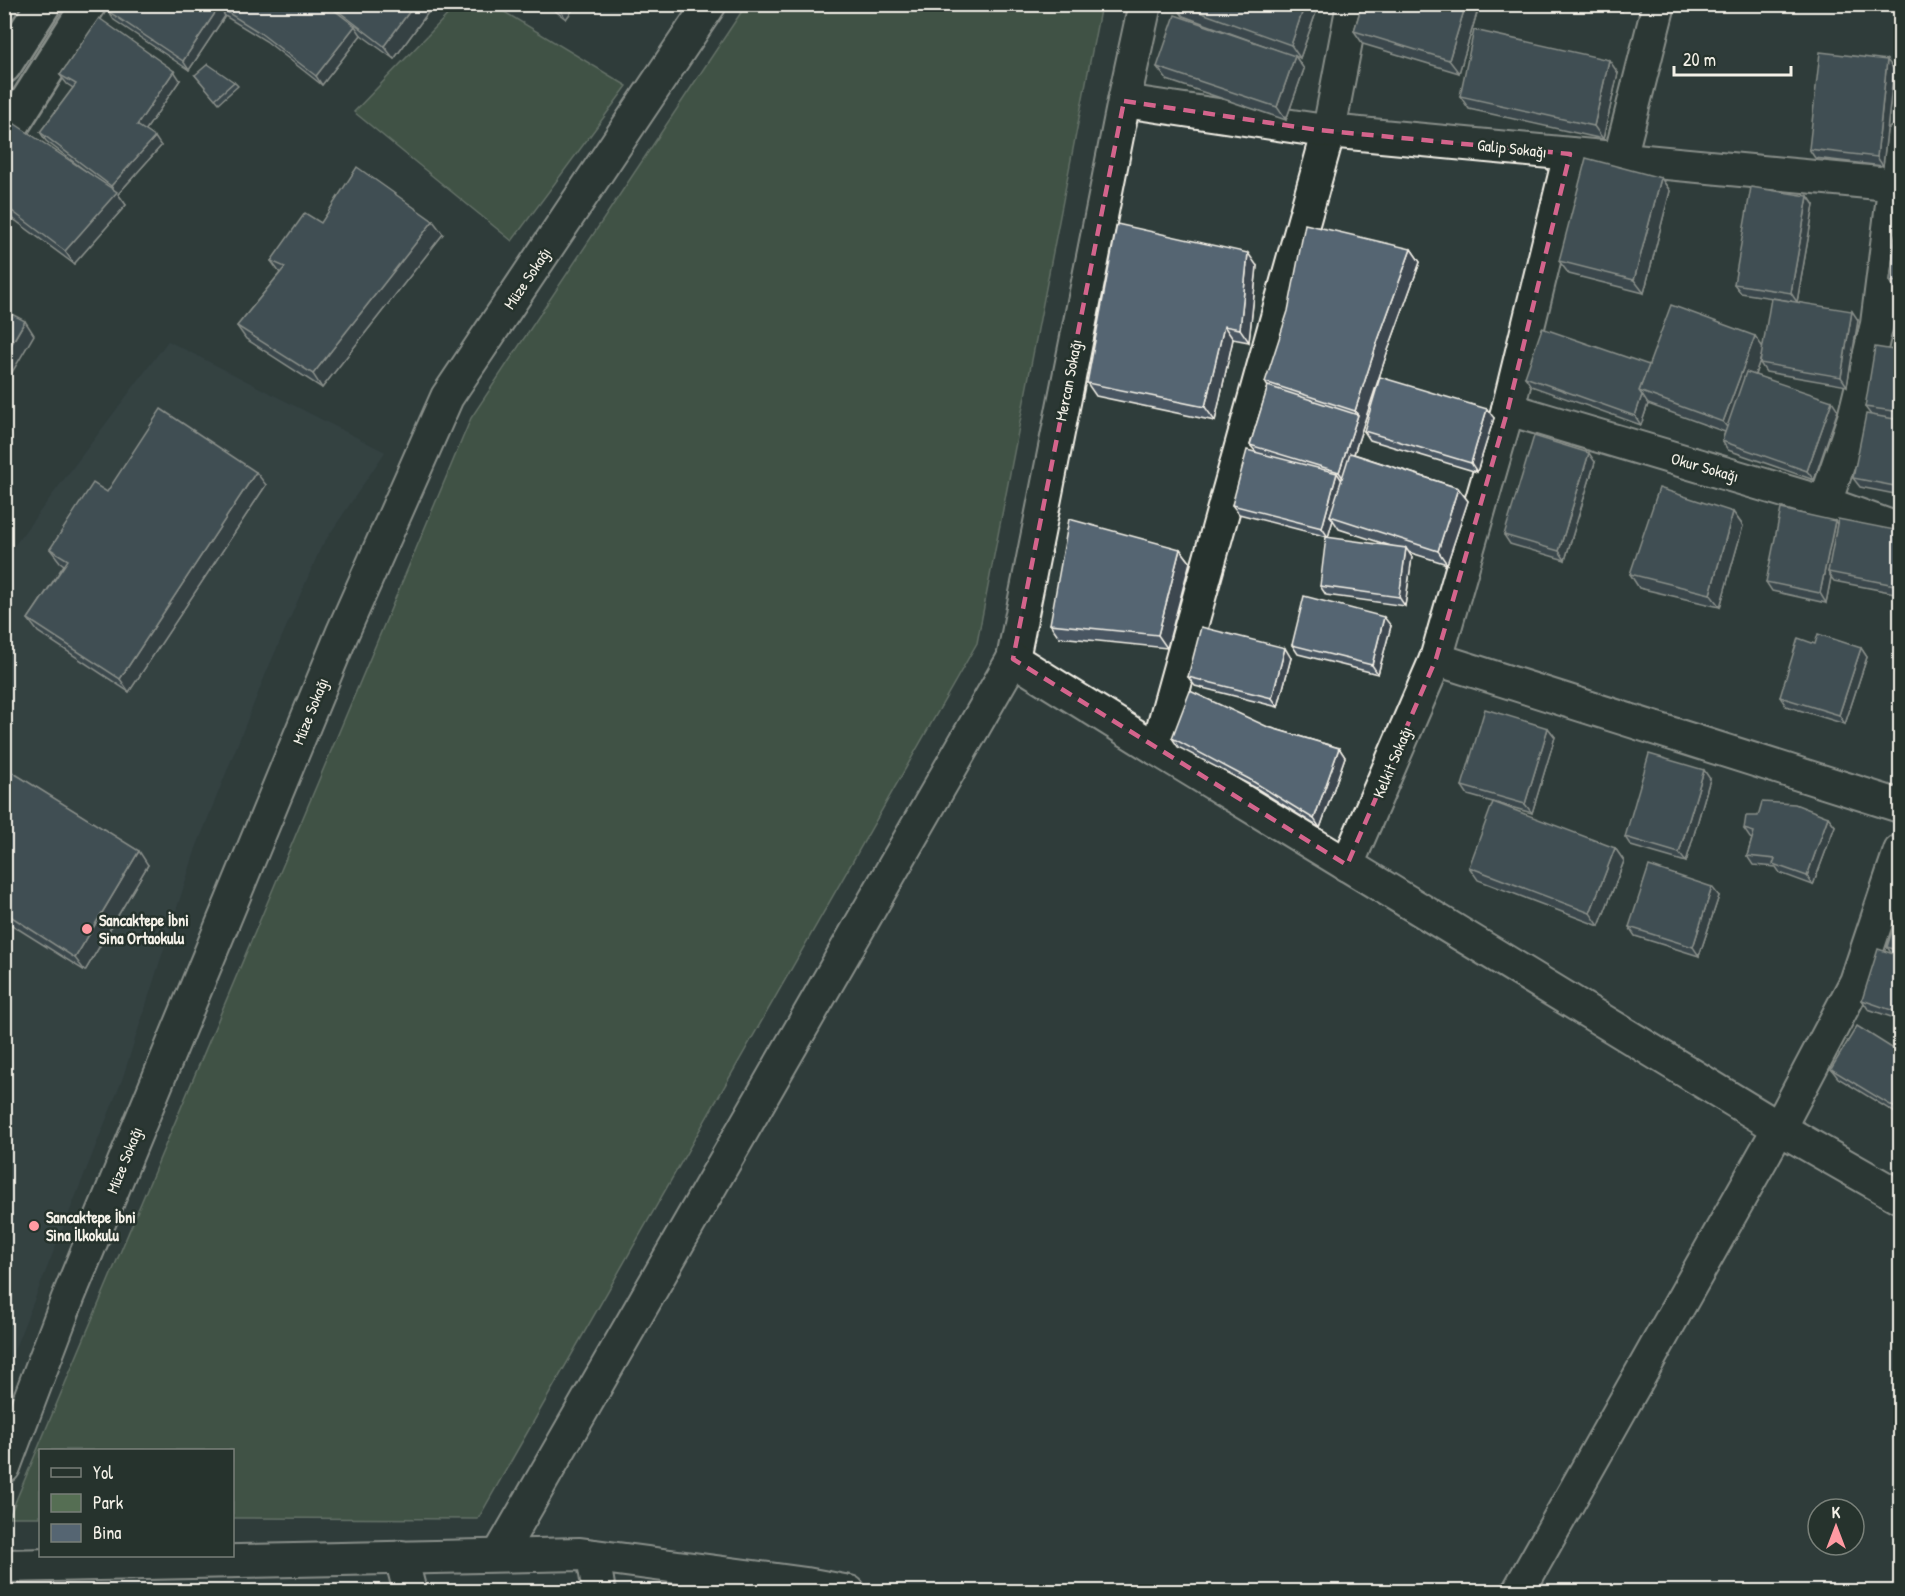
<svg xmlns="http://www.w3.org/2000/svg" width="1905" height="1596" font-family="'Patrick Hand',sans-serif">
<rect width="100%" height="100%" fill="#2f3d3b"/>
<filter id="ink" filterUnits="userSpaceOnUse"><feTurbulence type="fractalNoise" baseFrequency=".0167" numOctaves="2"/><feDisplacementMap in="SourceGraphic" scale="12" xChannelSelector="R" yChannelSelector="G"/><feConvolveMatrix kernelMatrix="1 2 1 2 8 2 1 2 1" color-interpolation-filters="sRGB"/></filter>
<g filter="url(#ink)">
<!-- built -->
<g fill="#3a494c">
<path d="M168,341l217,111 -64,95 -55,126 -70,175 -74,232 -117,293v-815z"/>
<path d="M394,1587l2,5h-271z"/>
</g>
<!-- green -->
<g fill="#556e53" stroke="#a4b09e" stroke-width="1.5">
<path d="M457,5h36l134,81 -115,155 -158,-129z"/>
<path d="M746,5h355l-124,638 -499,876 -245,-1 -1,-68h-192v67h-31l462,-1099z"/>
</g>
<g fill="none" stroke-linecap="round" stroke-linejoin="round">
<!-- minor casing -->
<g stroke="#f4f1e8" stroke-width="36">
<g id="minor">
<path d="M1353,4l-24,126 -172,619 622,379 121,69"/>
<path d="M1124,101l194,29 582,55"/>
<path d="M1570,154l-62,255 -72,250 464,147"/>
<path d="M1620,158l39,-154"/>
<path d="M1508,409l317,94 75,27"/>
<path d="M1825,503l29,-85 23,-94 23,-183"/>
<path d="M1013,659l111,-558 21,-97"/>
<path d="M1347,865l89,-206"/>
<path d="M4,1467l64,-169 274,-664 105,-237 263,-393"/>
<path d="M499,1555l514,-896 144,90"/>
<path d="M593,1556l6,36"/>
<path d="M401,1557l9,35"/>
<path d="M4,1566l576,-12 226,30 43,8"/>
<path d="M1518,1592l261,-464 77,-146 44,-131"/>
</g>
</g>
<!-- tertiary casing -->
<g stroke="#f4f1e8" stroke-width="38">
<g id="tertiary">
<path d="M4,66l40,-62"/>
<path d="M4,138l85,-134"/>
</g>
</g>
<!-- minor -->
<use href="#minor" stroke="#26332d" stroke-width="32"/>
<!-- tertiary -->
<use href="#tertiary" stroke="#26332d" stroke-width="33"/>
</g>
<!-- wall -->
<g fill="#495762" stroke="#f4f1e8" stroke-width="1.5">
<path d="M113,4h318l1,3 -38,52 -33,-24 -39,50 -56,-44 -41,-25 -36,54 -75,-50 -6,-9z"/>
<path d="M546,4h31l-11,15z"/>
<path d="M1174,4h145l-19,54 -5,-2 9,13 -18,51 -119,-40 -10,-13 125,-15 -99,-36z"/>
<path d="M1362,4h116l1,2 -20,67 -96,-29 -9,-13z"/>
<path d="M1601,4h23l-2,7z"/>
<path d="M1894,69l-11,97 -68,-8 -6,-9z"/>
<path d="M1618,73l-15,66 -134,-30 -9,-13z"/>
<path d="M60,75l120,5 -35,51 16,15 -43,48 8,11 -52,59 -70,-52v-84l87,47 -45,-34 -6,-9 33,-44 -6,-4z"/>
<path d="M195,75l39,7 4,4 -19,17z"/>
<path d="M1661,178l9,13 -26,102 -75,-19 -10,-13z"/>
<path d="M1808,196l6,9 -17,97 61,18 -11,66 -81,-14 -6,-9v-4l-5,16 83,35 -24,70 -86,-30 -6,-9 3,-9 -77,-28 -7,21 -110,-39 -6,-9 124,-12 106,-29 7,11 29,-46 -50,-8 -7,-9z"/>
<path d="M1900,197v94l-4,-1 -6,-9z"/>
<path d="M321,223l122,11 -121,154 -76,-49 -9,-13 43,-53 -9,-12z"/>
<path d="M1411,249l9,13 -33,91 -33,101 104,34 10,13 -21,63 -39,-12 4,5 -7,49 -79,-11 -6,-9 71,-40 -52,-17 -6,-9 -5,17 -89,-23 -7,-9 24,-53 -6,-7 18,-58 -3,-5z"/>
<path d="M1257,266l-8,76 -16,-3 -18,82 -119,-25 -9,-13z"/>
<path d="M1900,315v180l-40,-8 -7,-9 18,-63 -6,-8 33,-56 -1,-3z"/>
<path d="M1494,418l-17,54 -107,-32 -6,-9z"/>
<path d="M1595,462l-30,98 -55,-16 -6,-9z"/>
<path d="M266,485l-137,207 -91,-60 -10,-13 36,-54 -4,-3 -10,-13 57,-57z"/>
<path d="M1733,512l10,14 -23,81 -81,-19 -9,-14z"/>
<path d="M1835,521l2,3 63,7v63l-66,-13 -3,-4 -5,26 -54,-12 -6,-9z"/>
<path d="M1180,549l10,13 -23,86 -108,-11 -9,-13z"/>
<path d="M1391,626l-13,48 -80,-20 -6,-9z"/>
<path d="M1815,644l46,4 6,9 -22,67 -59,-18 -6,-9z"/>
<path d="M1291,658l-13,49 -83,-21 -7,-9z"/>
<path d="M1268,727l71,21 6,9 -25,71 -64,-40 -78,-41 -6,-9z"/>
<path d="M1548,728l7,9 -23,76 -64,-18 -6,-9z"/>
<path d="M4,767l144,98 -63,106 -81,-51z"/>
<path d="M1710,779l-24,83 -55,-16 -6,-9z"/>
<path d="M1828,817l7,9 -22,59 -33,-12 -4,-6 -23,-2 -6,-9 5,-17 -2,-1 -6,-9z"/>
<path d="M1615,848l9,13 -25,65 -121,-46 -9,-13z"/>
<path d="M1719,896l-20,60 -64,-20 -6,-9z"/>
<path d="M1900,906v114l-32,-11 -6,-9 30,-46 -5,-7z"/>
<path d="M1900,1053v63l-62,-38 -7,-9z"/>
</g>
<!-- shaded-wall -->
<g fill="#3c4750" stroke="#f4f1e8" stroke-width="1.5">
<path d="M415,4h16l1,3 -38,52 -10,-13z"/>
<path d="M564,4h13l-11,15 -6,-9z"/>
<path d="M1305,4h14l-19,54 -9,-13z"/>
<path d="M1466,4h12l1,2 -20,67 -10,-13z"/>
<path d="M1618,4h6l-2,7z"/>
<path d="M219,7l6,9 -36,54 -6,-9z"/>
<path d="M355,26l6,9 -39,50 -6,-9z"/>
<path d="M1295,56l9,13 -18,51 -9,-13z"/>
<path d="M1609,60l9,13 -15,66 -9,-13z"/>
<path d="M1887,60l7,9 -11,97 -6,-9z"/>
<path d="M174,71l6,9 -37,54 -6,-9z"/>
<path d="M155,137l6,9 -43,48 8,11 -52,59 -9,-13 51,-58 -5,-7z"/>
<path d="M1661,178l9,13 -26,102 -10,-13z"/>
<path d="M1808,196l6,9 -17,97 -6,-9z"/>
<path d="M433,221l10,13 -121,154 -9,-14z"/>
<path d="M1411,249l9,13 -33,91 -42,128 -6,-9 19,-57 -3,-4 23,-71z"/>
<path d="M1248,253l9,13 -8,76 -9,-13z"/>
<path d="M1852,311l6,9 -11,66 -6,-9z"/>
<path d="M25,321l9,14 -30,51v-29z"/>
<path d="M1224,326l9,13 -18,82 -10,-14z"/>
<path d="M1755,336l9,13 -31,86 -10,-13z"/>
<path d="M1642,395l6,9 -7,21 -6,-9z"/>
<path d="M1832,401l6,9 -24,70 -7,-9z"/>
<path d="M1487,409l7,9 -17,54 -6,-9z"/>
<path d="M1589,453l6,9 -30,98 -6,-9z"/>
<path d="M256,472l10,13 -137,207 -9,-13z"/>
<path d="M1337,473l6,9 -13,34 3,4 -5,17 -6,-9z"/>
<path d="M1458,488l10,13 -21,63 -9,-13z"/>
<path d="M1733,512l10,14 -23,81 -10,-13z"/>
<path d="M1835,521l7,9 -14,42 3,5 -5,26 -6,-10z"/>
<path d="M1406,548l6,9 -7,49 -6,-9z"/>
<path d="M1180,549l10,13 -23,86 -9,-13z"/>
<path d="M1384,617l7,9 -13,48 -6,-9z"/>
<path d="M1285,648l6,10 -13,49 -6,-9z"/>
<path d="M1861,648l6,9 -22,67 -6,-9z"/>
<path d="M1548,728l7,9 -23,76 -7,-9z"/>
<path d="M1339,748l6,9 -25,71 -6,-9z"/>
<path d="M1704,770l6,9 -24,83 -7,-9z"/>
<path d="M1828,817l7,9 -22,59 -6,-9z"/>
<path d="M1615,848l9,13 -25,65 -9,-13z"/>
<path d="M139,851l9,14 -63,106 -10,-13z"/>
<path d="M1712,887l7,9 -20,60 -6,-9z"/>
<path d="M4,1072l6,7 -6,8z"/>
</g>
<!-- building -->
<g fill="#556572" stroke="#f4f1e8" stroke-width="1.5">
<path d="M113,4h213l29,22 -39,50 -57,-44 -40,-25 -36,54 -75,-50z"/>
<path d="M329,4h86l-31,42z"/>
<path d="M552,4h12l-4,6z"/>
<path d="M1177,4h128l-14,41z"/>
<path d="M1362,4h104l-17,56 -95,-29z"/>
<path d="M1175,15l120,41 -18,51 -120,-40z"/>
<path d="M99,18l75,53 -37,54 18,12 -44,49 -71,-54 36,-48 -16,-9z"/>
<path d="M1474,30l135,30 -15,66 -134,-30z"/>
<path d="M1820,52l67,8 -10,97 -68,-8z"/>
<path d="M208,64l26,18 -19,17 -20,-24z"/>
<path d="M9,120l108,72 -52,59 -61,-46v-77z"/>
<path d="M1586,158l75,20 -27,102 -75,-19z"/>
<path d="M357,167l76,54 -120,153 -76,-48 48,-59 -14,-6 34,-48 16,10z"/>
<path d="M1751,187l57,9 -17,97 -57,-9z"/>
<path d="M1900,197v85l-10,-1z"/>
<path d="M1117,224l131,29 -8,76 -16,-3 -19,81 -118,-24z"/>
<path d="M1305,224l106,25 -33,91 -23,71 -90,-29 23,-71z"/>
<path d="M1771,298l81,13 -11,66 -81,-14z"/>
<path d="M1671,305l84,31 -32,86 -84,-31z"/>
<path d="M4,310l21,11 -21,36z"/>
<path d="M1900,315v34l-3,-1z"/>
<path d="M1542,328l107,37 -10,26 3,4 -7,21 -110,-39z"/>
<path d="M1875,347l25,4v61l-35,-5z"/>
<path d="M1746,372l86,29 -25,70 -85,-30z"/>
<path d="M1380,377l107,32 -16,54 -107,-32z"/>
<path d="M1268,386l90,29 -19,57 -89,-27z"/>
<path d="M161,409l95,63 -136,207 -92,-60 40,-59 -18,-11 43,-66 14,9z"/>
<path d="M1866,414l34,6v67l-47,-9z"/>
<path d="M1534,436l55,17 -30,98 -55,-16z"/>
<path d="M1247,450l90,23 -15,55 -90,-23z"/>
<path d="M1350,453l108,35 -20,63 -108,-35z"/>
<path d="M1659,488l74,24 -23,82 -80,-20z"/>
<path d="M1781,509l54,12 -15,72 -54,-11z"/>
<path d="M1069,519l111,30 -22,86 -108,-11z"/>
<path d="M1838,519l62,12v55l-72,-14z"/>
<path d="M1326,537l80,11 -7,49 -79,-11z"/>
<path d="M1304,596l80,21 -12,48 -80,-20z"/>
<path d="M1201,627l84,21 -13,50 -84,-21z"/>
<path d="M1818,634l43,14 -22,67 -59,-18 18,-59 17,6z"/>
<path d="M1190,691l78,36 71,21 -25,71 -65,-40 -77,-41z"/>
<path d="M1485,709l63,19 -23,76 -63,-18z"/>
<path d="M1649,754l55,16 -25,83 -54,-16z"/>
<path d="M4,767l135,84 -64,107 -71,-46z"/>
<path d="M1493,802l122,46 -25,65 -121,-46z"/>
<path d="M1762,802l33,2 33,13 -21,59 -34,-12 2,-5 -28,-3 7,-24 -10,-3 2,-13h12z"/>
<path d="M1649,866l63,21 -19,60 -64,-20z"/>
<path d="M1900,906v45l-13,-4z"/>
<path d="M1878,949l22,7v57l-38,-13z"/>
<path d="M1857,1026l43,27v58l-69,-42z"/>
<path d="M309,1585l2,7h-25z"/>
</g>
</g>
<!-- marked area -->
<path d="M0 0H1905V1596H0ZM1124,101l194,29 252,24 -62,255 -72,250 -89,206 -334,-206z" fill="#2f3d3b" fill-opacity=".55" fill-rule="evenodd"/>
<path fill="none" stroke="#d4648c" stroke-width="4.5" stroke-dasharray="12 8" stroke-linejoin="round" d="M1124,101l194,29 252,24 -62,255 -72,250 -89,206 -334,-206z"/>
<!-- markers -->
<g fill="#ff9aa2" stroke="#26332d" stroke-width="2">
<circle cx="87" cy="929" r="6"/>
<circle cx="34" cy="1226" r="6"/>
</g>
<g text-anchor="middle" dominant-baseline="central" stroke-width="5" stroke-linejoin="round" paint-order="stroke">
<!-- street labels -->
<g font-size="16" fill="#f4f1e8" stroke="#26332d">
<text transform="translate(1512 148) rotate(6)">Galip Sokağı</text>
<text transform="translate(527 278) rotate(-56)">Müze Sokağı</text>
<text transform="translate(1068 380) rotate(-79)">Mercan Sokağı</text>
<text transform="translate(1705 467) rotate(16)">Okur Sokağı</text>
<text transform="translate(310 711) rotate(-68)">Müze Sokağı</text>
<text transform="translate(1392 762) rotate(-67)">Kelkit Sokağı</text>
<text transform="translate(124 1160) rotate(-68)">Müze Sokağı</text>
</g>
<!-- poi labels -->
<g font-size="16" font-weight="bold" fill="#f4f1e8" stroke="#26332d" text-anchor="start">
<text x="99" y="920">Sancaktepe İbni<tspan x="99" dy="18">Sina Ortaokulu</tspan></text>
<text x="46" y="1217">Sancaktepe İbni<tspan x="46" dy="18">Sina İlkokulu</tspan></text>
</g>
</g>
<!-- margin -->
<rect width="1905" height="1596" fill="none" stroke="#26332d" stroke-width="24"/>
<rect x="12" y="12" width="1881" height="1572" fill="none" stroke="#f4f1e8" stroke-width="2" filter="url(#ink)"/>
<!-- legend -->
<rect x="39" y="1449" width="195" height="108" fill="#26332d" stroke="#787f78" stroke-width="1.5"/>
<rect x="51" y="1468" width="30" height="9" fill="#26332d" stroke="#787f78" stroke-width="1.5"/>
<text x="93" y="1479" font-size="18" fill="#f4f1e8">Yol</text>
<rect x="51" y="1494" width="30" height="18" fill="#556e53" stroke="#787f78" stroke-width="1.5"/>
<text x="93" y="1509" font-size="18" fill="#f4f1e8">Park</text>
<rect x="51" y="1524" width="30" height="18" fill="#556572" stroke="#787f78" stroke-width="1.5"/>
<text x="93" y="1539" font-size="18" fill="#f4f1e8">Bina</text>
<!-- north arrow -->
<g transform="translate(1836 1527)"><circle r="28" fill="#26332d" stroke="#787f78" stroke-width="1.5"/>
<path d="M0-4.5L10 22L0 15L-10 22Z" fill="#ff9aa2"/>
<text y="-9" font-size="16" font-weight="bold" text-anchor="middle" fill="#f4f1e8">K</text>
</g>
<!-- scale -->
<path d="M1674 66v9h117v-9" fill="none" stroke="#f4f1e8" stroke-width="3"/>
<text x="1683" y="66" font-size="18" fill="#f4f1e8" stroke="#26332d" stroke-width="4.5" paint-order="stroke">20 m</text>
</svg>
